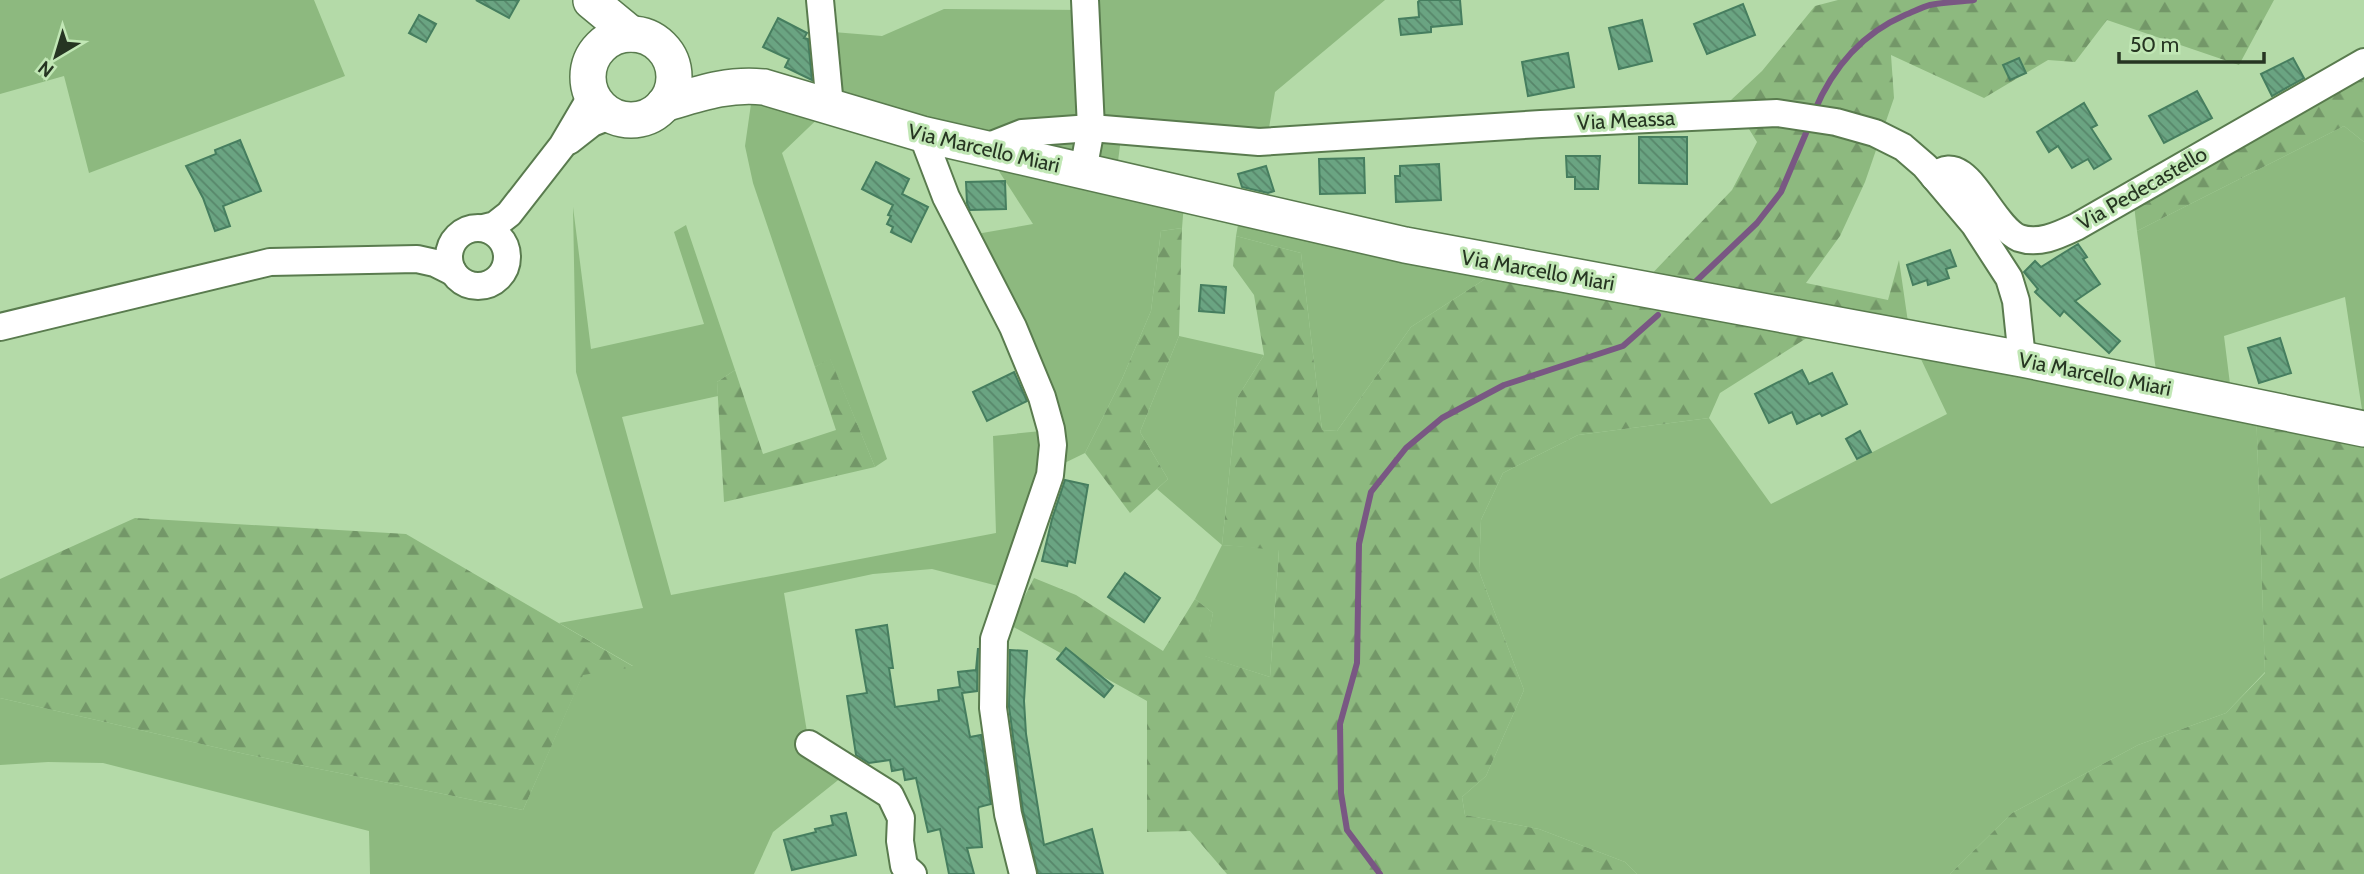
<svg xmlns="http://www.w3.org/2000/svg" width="2364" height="874" font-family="Cabin,sans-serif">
<defs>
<pattern id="forest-firs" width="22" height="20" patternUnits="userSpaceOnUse" patternTransform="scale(1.75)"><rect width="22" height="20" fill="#8db97f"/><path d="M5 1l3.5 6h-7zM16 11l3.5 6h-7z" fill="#739768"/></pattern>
<pattern id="building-back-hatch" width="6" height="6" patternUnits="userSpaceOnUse" patternTransform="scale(1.75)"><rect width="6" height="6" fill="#6aa482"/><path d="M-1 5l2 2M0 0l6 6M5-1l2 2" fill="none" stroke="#57866a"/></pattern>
</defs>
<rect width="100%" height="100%" fill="#b4daa8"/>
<!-- grass -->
<g fill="#8db97f">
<path d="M0,0h314l31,76 -256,97 -25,-97 -64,18z"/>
<path d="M1085,0h300l-110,92 -7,42 -146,-4 -6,47 69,14 -3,37 -21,3 -10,80 -29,68 -37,74 -41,20 -46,113 -66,-17 -59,5 -89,19 25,151 43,25 -79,63 -19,42h-384l-1,-43 -266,-68 -55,-1 -48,3v-67l245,56 278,56 60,-136 50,-8 -74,-43 84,-15 -67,-236 -3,-165 18,142 113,-25 -30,-92 12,-7 49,145 -18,12 1,14 -96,21 49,178 325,-62 -3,-97 58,-6 -86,-194 68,-12 -49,-76 -153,-42 -49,47 105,306 -12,8 -45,-108 -15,8 -62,-184 -8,-37 9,-63 76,23 -9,-75 61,5 62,-27 140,1z"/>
<path d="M2344,126l20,16v281l-19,-126 -121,39 8,64 24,7 9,265 -39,41 -88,32 -126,68 -62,61h-313l-12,-12 -86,-33 -74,-14 -3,-18 24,-21 38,-86 -45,-119 2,-51 22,-47 75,-38 131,-17 62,86 176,-90 -37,-78 247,42 -20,-147z"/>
<path d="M1242,202l277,55 -108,70 -74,104 -15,-1 -21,-177 -65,-17z"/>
<path d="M1179,336l85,19 -27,43 -15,147 57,4 -9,128 -66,-21 9,-43 -18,-14 27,-54 -65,-56 11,-10 -28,-47z"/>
</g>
<!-- forest -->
<g fill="url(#forest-firs)">
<path d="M1838,0h436l-35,65 -132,-45 -32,42 -27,-2 -64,38 -93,-43 3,43 -29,84 -25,54 -34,47 82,17 11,-40 11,76 -75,-16 -115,73 -11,25 -131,17 -75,38 -22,47 -2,51 45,119 -38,86 -24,21 3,18 74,14 86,33 12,12h-410l-37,-43 -43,1v-131l-137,-76 24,-47 42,17 87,56 32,-52 18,14 -8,43 65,21 9,-127 -57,-5 15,-147 27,-43 -10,-60 -21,-29 3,-30 65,17 21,177 15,1 74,-104 108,-70 126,24 87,-91 25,-48 -26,-42 31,-29 53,-65z"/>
<path d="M2364,72v70l-20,-16 -207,105 -3,-26z"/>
<path d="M1182,228l-3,108 -39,96 28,47 -38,34 -45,-60 37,-74 29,-68 10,-80z"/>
<path d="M830,358l45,109 -151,35 -7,-120 18,-12 28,84 73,-24 -21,-63z"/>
<path d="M2256,407l108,22v445h-414l62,-61 126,-68 88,-32 39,-40z"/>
<path d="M135,518l271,16 228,133 -51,8 -60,135 -278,-56 -245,-56v-119z"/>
</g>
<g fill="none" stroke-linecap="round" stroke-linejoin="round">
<!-- stream -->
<g stroke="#795783" stroke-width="6">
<path d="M1814,112c18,-43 47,-78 91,-97 8,-3 17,-8 25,-10 14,-3 29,-3 44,-5"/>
<path d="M1691,286l66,-63 24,-31 28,-66"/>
<path d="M1380,874l-33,-44 -6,-37 -1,-69 17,-61 2,-119 12,-52 35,-44 36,-30 62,-33 119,-39 35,-31"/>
</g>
</g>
<!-- building -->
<g fill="url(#building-back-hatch)" stroke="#467e5f" stroke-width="2">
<path d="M476,0h43l-10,18z"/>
<path d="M1420,0h40l2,24 -31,3v5l-30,3 -2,-16 20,-2 -1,-15z"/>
<path d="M1743,4l12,31 -48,19 -13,-30z"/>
<path d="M419,15l17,9 -10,18 -17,-9z"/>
<path d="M778,18l29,15 -3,5 4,1 4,41 -27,-13 4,-8 -26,-12z"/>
<path d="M1642,20l10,41 -33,8 -10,-41z"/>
<path d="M1568,53l6,34 -46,9 -6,-34z"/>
<path d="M2019,58l7,15 -16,7 -7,-15z"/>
<path d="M2293,58l11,20 -32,18 -11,-22z"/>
<path d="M2197,91l15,27 -48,25 -15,-27z"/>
<path d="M2084,103l13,22 -6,3 20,31 -17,10 -6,-10 -16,9 -14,-22 -9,6 -12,-20z"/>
<path d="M1639,137h48v47l-48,-1z"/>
<path d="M240,140l21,51 -38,15 7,20 -15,5 -12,-33 -17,-32 30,-12 -1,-4z"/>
<path d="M1566,156h34l-2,33h-23v-12h-8z"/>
<path d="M1364,158l1,35 -45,1 -1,-35z"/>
<path d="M876,162l33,17 -7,15 26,13 -17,35 -20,-10 2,-5 -6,-3 4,-8 -3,-1 5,-10 -31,-16z"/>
<path d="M1439,164l2,36 -45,2 -1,-26h5v-10z"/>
<path d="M1266,166l8,25 -6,2 -26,-6 -4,-13z"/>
<path d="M1005,181l1,28 -36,1 -3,-7 -1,-21z"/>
<path d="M2078,244l9,13 -4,2 17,25 -25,17 45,40 -11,12 -45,-42 -4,5 -25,-24 3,-3 -14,-17 11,-11 6,6z"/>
<path d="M1950,250l6,16 -10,3 3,9 -21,7 -1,-5 -14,5 -6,-20z"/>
<path d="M1201,285l25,2 -2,26 -25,-2z"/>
<path d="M2280,338l11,35 -32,10 -11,-35z"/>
<path d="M1802,370l7,14 23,-11 15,31 -25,12 -2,-3 -23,11 -5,-12 -23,11 -14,-29z"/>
<path d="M1014,372l13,29 -40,20 -14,-29z"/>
<path d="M1860,431l11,21 -14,7 -11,-20z"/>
<path d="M1065,480l23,5 -13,78 -7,-2 -1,5 -25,-5 10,-42z"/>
<path d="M1125,573l35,25 -16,24 -36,-25z"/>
<path d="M887,625l6,43h-4l6,39 44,-6 -1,-11 22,-3 -2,-15 18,-2 2,-22 -1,43 -15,2 8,44 11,-2 10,69 -12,3 -1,2 4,38 -15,1 7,26h-25l-9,-45 -12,3 -12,-54 -11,2 -2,-11 -11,2 -2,-11 -21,3 -13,-8 -9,-59 20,-3 -11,-63z"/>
<path d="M1066,648l47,38 -9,11 -47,-38z"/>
<path d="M1010,650l17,1 -3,50 2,33 18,111 48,-16 11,45h-65l-15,-63 -14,-104z"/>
<path d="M846,813l10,42 -64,15 -8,-30 32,-8 -1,-3 18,-4 -2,-9z"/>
</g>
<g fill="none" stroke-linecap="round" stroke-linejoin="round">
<!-- minor casing -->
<g stroke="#597b4e" stroke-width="30">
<g id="minor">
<path d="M820,0l10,106"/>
<path d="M922,134l24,63 67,130 29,70 9,32 2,16 -3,30 -56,164 -1,69 15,106 15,60"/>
<path d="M569,141l23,-18 20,-8"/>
<path d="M984,148l38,-15 69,-5 168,14 282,-18 236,-11 59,9 39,11 28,14 22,19 49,58 35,54 7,23 6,58"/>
<path d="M1083,171l8,-43 -6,-128"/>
<path d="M1934,177c32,-32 55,48 85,61 20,7 40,-3 57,-11l288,-165"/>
<circle cx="478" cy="257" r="29"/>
<path d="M483,228l12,-3 14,-11 53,-68 30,-51"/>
<path d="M0,327l270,-65 147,-3 18,4 18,9"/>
<path d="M809,744l81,51 11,23 -1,23 4,25 9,8"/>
</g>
</g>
<!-- major casing -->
<g stroke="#597b4e" stroke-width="38">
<g id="major">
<path d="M591,1l40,33"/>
<circle cx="631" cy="77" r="43"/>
<path d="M664,104c34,-10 64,-21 100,-17l158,47 483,111 617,114 342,70"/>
</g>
</g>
<!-- minor -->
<use href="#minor" stroke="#fff" stroke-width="26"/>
<!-- major -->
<use href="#major" stroke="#fff" stroke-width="35"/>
</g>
<g text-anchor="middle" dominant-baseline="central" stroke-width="6" stroke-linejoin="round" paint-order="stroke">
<!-- street labels -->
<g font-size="21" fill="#263522" stroke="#c1e7b5">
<text transform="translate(1626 120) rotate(-3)">Via Meassa</text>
<text transform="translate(984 148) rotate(13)">Via Marcello Miari</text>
<text transform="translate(2142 188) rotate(-30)">Via Pedecastello</text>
<text transform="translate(1538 270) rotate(10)">Via Marcello Miari</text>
<text transform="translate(2095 374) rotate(11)">Via Marcello Miari</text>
</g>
</g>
<!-- north arrow -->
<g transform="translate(56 56) rotate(218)" stroke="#c1e7b5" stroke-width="5" paint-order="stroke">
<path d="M0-5L12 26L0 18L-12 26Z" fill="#263522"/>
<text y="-10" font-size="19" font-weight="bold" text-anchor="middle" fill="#263522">N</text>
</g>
<!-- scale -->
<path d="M2119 52v10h145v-10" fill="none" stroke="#263522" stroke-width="3.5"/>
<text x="2130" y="52" font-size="21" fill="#263522" stroke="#c1e7b5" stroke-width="5" paint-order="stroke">50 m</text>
</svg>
